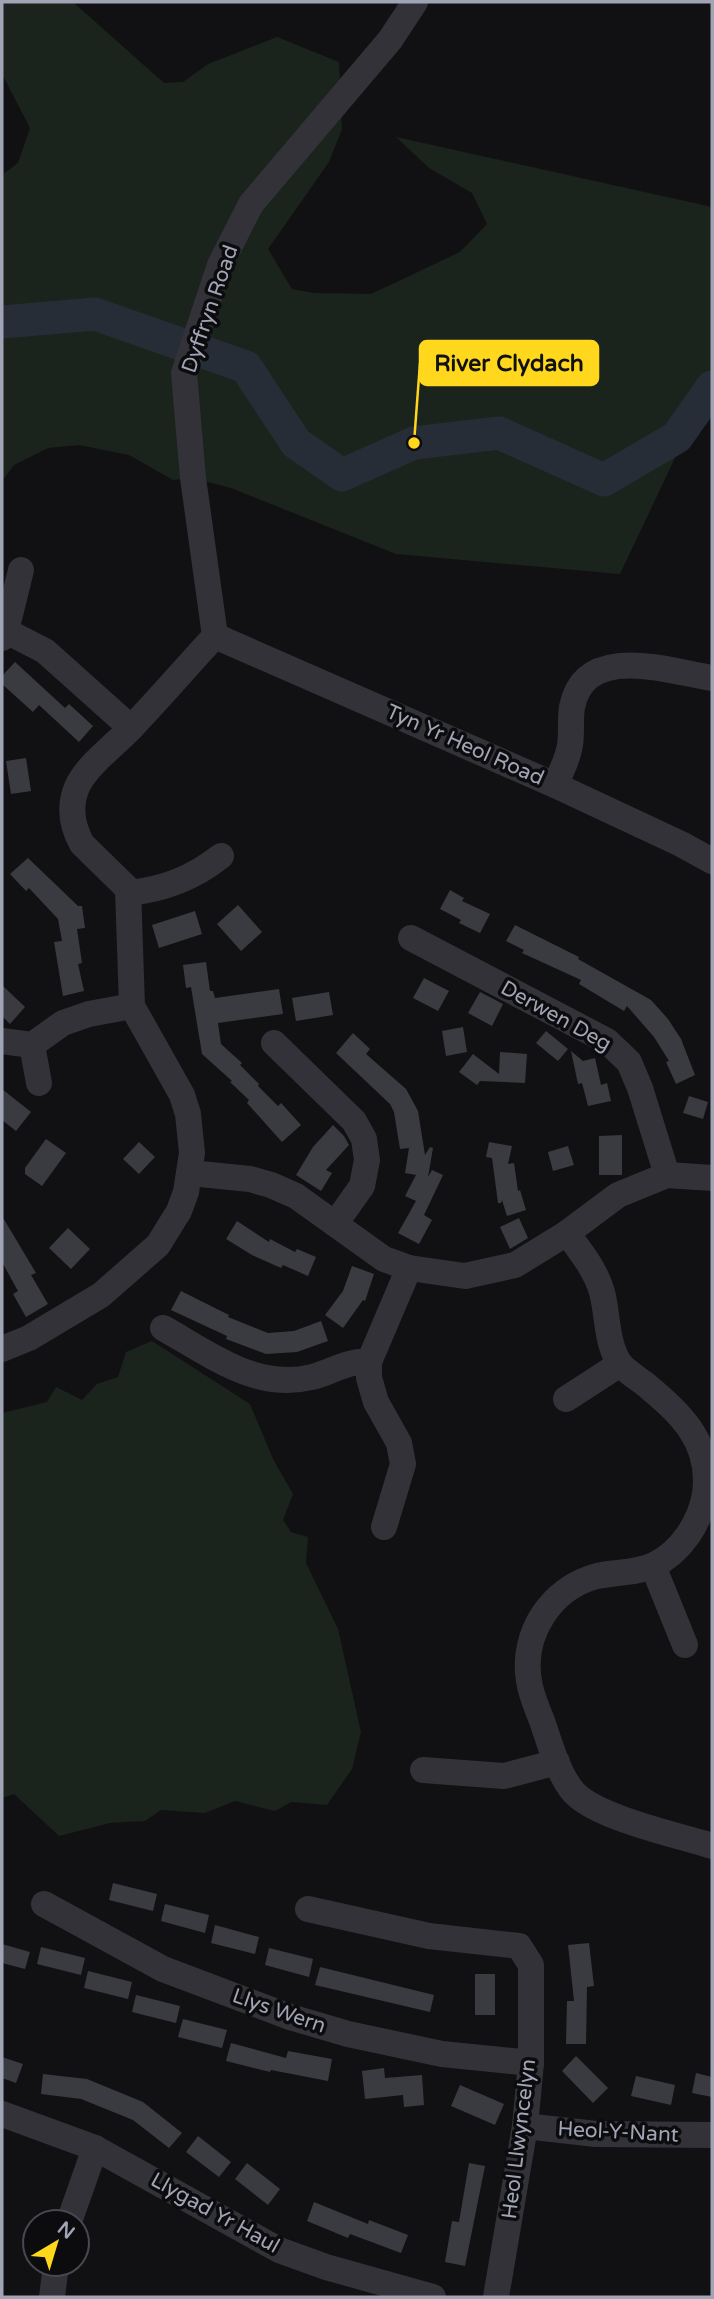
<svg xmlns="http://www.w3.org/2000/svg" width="714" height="2299" font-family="'Varela Round',sans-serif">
<rect width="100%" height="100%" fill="#111113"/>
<!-- green -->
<g fill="#1b231d">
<path d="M2,2h71l91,81 19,-1 25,-18 69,-27 62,25 3,67 -13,33 -61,87 24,40 22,4 57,1 89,-42 27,-28 -15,-31 -43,-25 -33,-31 316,70v173l-92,194 -224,-20 -165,-66 -38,-10 -20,2 -44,-25 -50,-10 -31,3 -34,17 -12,16v-306l16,-12 12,-35 -28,-54z"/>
<path d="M152,1341l98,63 23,55 20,35 -10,26 8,12 17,5 -2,26 32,66 23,103 -9,37 -25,36 -36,-3 -16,9 -40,-10 -30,12 -44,-3 -16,11 -35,2 -51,13 -45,-42 -12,4v-385l45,-11 9,-15 26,13 15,-16 21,-7 8,-25z"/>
</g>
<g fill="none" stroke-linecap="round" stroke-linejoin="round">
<!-- river -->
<path stroke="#272d37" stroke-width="33" d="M2,322l93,-8 151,53 50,76 46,32 72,-32 85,-10 105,47 73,-43 35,-50"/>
</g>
<!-- building -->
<g fill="#3a3b40">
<path d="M15,662l50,46 4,-4 24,22 -14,16 -40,-37 -6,7 -31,-28v-8z"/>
<path d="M26,758l5,33 -20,3 -5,-33z"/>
<path d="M28,858l50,48h4l3,22 -8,1 5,34 -4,1 6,27 -21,5 -9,-54 8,-1 -4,-22 -29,-31 -3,3 -16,-17z"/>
<path d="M450,890l14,8 -2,3 28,13 -10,19 -21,-10 2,-3 -21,-11z"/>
<path d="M238,905l24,27 -21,19 -24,-27z"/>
<path d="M195,911l7,23 -43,14 -7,-23z"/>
<path d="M515,925l64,32 -1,2 73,41 17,19 13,20 14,36 -19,9 -10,-22 3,-1 -15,-24 -27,-31 -3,5 -45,-27 2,-4 -59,-27 2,-3 -18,-9z"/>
<path d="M206,962l4,29h3l2,7 64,-9 4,25 -65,9 3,21 21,19 -2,2 19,19 -1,2 20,20 3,-3 20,22 -19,17 -35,-39 2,-3 -19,-18 2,-1 -30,-27 -11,-67 -5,1 -3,-23z"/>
<path d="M424,978l25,13 -11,20 -25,-13z"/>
<path d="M2,985l23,22 -15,17 -8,-8z"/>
<path d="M329,992l4,23 -37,6 -4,-23z"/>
<path d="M480,992l23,12 -11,22 -24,-13z"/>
<path d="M463,1027l4,25 -21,4 -4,-25z"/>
<path d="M546,1031l22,18 -10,12 -22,-18z"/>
<path d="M353,1033l17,16 -4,5 40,35 12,22 7,44 5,-8 3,1 -5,29 4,-7 11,5 -19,40 8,5 -13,24 -21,-11 18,-32 -11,-5 11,-21 -11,-2 4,-25 -9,1 -6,-37 -4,-8 -54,-51z"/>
<path d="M571,1051l12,10 12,-3 6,27 6,-2 4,18 -23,5 -6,-23 -4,1z"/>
<path d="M500,1052l27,2 -2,29 -45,-2 -3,4 -18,-13 14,-18 26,20z"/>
<path d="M2,1089l29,23 -15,19 -14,-11z"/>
<path d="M689,1096l19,6 -5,17 -20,-6z"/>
<path d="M333,1125l11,11 5,9 -23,25 6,3 -11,18 -25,-16 17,-28z"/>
<path d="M622,1135v40h-23v-39z"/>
<path d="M46,1139l20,14 -24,33 -17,-12v-6z"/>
<path d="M139,1142l16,15 -16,17 -16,-15z"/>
<path d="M489,1142l23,4 -4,18 6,-1 4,28 2,-1 6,20 -19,6 -5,-16 -1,3h-3l-6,-45 -6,-1z"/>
<path d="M568,1146l6,19 -21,6 -5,-19z"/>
<path d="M2,1216l34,57 -5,2 17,29 -22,13 -13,-23 5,-3 -16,-29z"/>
<path d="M519,1218l9,20 -18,11 -10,-22z"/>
<path d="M237,1221l32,21 1,-3 25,13 2,-3 19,8 -8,19 -25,-11 -2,3 -29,-13 -26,-16z"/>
<path d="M68,1228l22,21 -19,20 -22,-21z"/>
<path d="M352,1266l22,8 -9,27 -2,-1 -20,28 -18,-13 18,-24z"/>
<path d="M181,1291l48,24 -1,2 40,16 26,-2 27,-10 7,20 -31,11 -31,2 -40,-15 1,-3 -56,-26z"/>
<path d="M113,1883l44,11 -4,17 -44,-11z"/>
<path d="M165,1904l44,11 -4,18 -44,-12z"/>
<path d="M215,1925l44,12 -4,17 -44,-11z"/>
<path d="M589,1943l5,43 -7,1 -1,57h-20l1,-43h7l-6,-56z"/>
<path d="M2,1944l28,8 -5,17 -23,-6z"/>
<path d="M41,1947l44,11 -4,17 -44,-11z"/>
<path d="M269,1948l44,11 -4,18 -44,-12z"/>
<path d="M320,1967l114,28 -4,17 -115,-27z"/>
<path d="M88,1971l44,11 -4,17 -44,-11z"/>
<rect x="475" y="1974" width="20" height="41"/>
<path d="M136,1995l44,11 -4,17 -44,-11z"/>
<path d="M183,2019l44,11 -5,18 -44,-11z"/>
<path d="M231,2043l55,15 2,-7 44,8 -4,22 -57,-11 -1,2 -44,-11z"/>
<path d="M576,2056l32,32 -15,15 -31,-32z"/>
<path d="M2,2057l21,7 -7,19 -14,-5z"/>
<path d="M384,2068l1,10 37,-3 2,30 -20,2 -1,-12 -38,4 -3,-28z"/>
<path d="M696,2073l16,4v20l-20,-4z"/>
<path d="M43,2074l44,5 56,23 39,31 -13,15 -36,-28 -52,-21 -40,-5z"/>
<path d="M636,2076l39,9 -4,20 -40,-9z"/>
<path d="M460,2085l44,19 -9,21 -44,-19z"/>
<path d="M198,2136l33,26 -12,15 -33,-25z"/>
<path d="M247,2163l33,26 -12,16 -33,-26z"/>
<path d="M469,2163l16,3 -20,100 -20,-4 7,-41 7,1z"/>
<path d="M314,2202l54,22 1,-4 39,15 -7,18 -51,-19 -2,4 -41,-17z"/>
</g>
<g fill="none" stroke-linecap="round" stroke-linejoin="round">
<!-- minor -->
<g stroke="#323238" stroke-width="26">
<path d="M6,631l39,20 86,77"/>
<path d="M215,636l-22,-158 -9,-105 36,-108 31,-61 139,-164 25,-38"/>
<path d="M215,636l340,149 126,59 31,17"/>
<path d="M2,638l4,-7 15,-61"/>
<path d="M555,785c6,-13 13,-26 15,-40 2,-13 0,-26 2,-38 13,-65 96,-36 140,-29"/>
<path d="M129,893c36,-4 64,-15 92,-37"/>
<path d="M411,938l196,103 22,21 11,26 27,87"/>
<path d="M2,1041l30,4 31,-22 26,-9 43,-8"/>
<path d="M274,1043l80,78 10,18 3,21 -5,26 -27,38"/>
<path d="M32,1045l7,38"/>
<path d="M190,1173l60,6 21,6 25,11 88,63 25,9 56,8 50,-11 52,-32 51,-38 22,-9 27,-11 45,3"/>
<path d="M567,1233c14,19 28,36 35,59 6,23 4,51 18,72 6,7 17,14 25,20 36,30 67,58 60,110 -5,29 -24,58 -51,71 -17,8 -38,7 -57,11 -46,12 -76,58 -68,105 2,14 8,27 13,40 8,23 15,49 29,68 20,28 107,46 141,57"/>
<path d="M163,1328c47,26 93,63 149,49 20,-5 36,-17 57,-15"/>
<path d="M2,1349l27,-11 72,-43 57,-50 21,-34 7,-19 6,-39 -4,-39 -6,-19 -50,-89 -4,-117 -46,-45c-10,-18 -13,-38 -5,-57 9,-21 38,-42 54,-59 29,-30 56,-62 84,-92"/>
<path d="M566,1399l54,-35"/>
<path d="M384,1527l19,-63 -4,-21 -23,-41 -7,-24v-16l40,-94"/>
<path d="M653,1566l32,79"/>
<path d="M423,1770l81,6 53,-14"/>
<path d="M44,1904l119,65 127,48 58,17 94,20 89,9"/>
<path d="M308,1909l121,27 90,10 12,19v98l-6,63 -29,171"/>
<path d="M2,2114l93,34 184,102 47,17 107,30"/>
<path d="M525,2126l71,8 116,1"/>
<path d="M69,2222l26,-74"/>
<path d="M52,2297l4,-33"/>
</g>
</g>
<g text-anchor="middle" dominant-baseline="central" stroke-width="7" stroke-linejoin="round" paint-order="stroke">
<!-- street labels -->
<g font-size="21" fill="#a1a4b4" stroke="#0c0c0e">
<text transform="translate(210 309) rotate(-71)">Dyffryn Road</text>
<text transform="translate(465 745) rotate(24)">Tyn Yr Heol Road</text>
<text transform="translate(556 1016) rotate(29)">Derwen Deg</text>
<text transform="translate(279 2011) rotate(19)">Llys Wern</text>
<text transform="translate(618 2132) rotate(3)">Heol-Y-Nant</text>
<text transform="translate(519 2139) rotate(-83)">Heol Llwyncelyn</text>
<text transform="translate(215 2213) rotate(29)">Llygad Yr Haul</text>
</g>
</g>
<!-- callouts -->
<path fill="none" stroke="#ffd81d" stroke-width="2.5" d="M414 443L420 363"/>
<circle fill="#ffd81d" stroke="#0c0c0e" stroke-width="2.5" cx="414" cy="443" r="7"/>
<rect fill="#ffd81d" stroke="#ffd81d" stroke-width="2.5" x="420" y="341" width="178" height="44" rx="7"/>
<g font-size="23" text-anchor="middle" font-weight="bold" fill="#111">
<text x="509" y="371">River Clydach</text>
</g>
<!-- border -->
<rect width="714" height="2299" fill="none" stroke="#a1a4b4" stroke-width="7"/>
<!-- north arrow -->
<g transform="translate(56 2243) rotate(38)"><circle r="33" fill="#0c0c0e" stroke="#484950" stroke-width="2"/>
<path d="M0-5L12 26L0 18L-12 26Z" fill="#ffd81d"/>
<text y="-10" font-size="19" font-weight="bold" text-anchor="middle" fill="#a1a4b4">N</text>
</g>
</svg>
